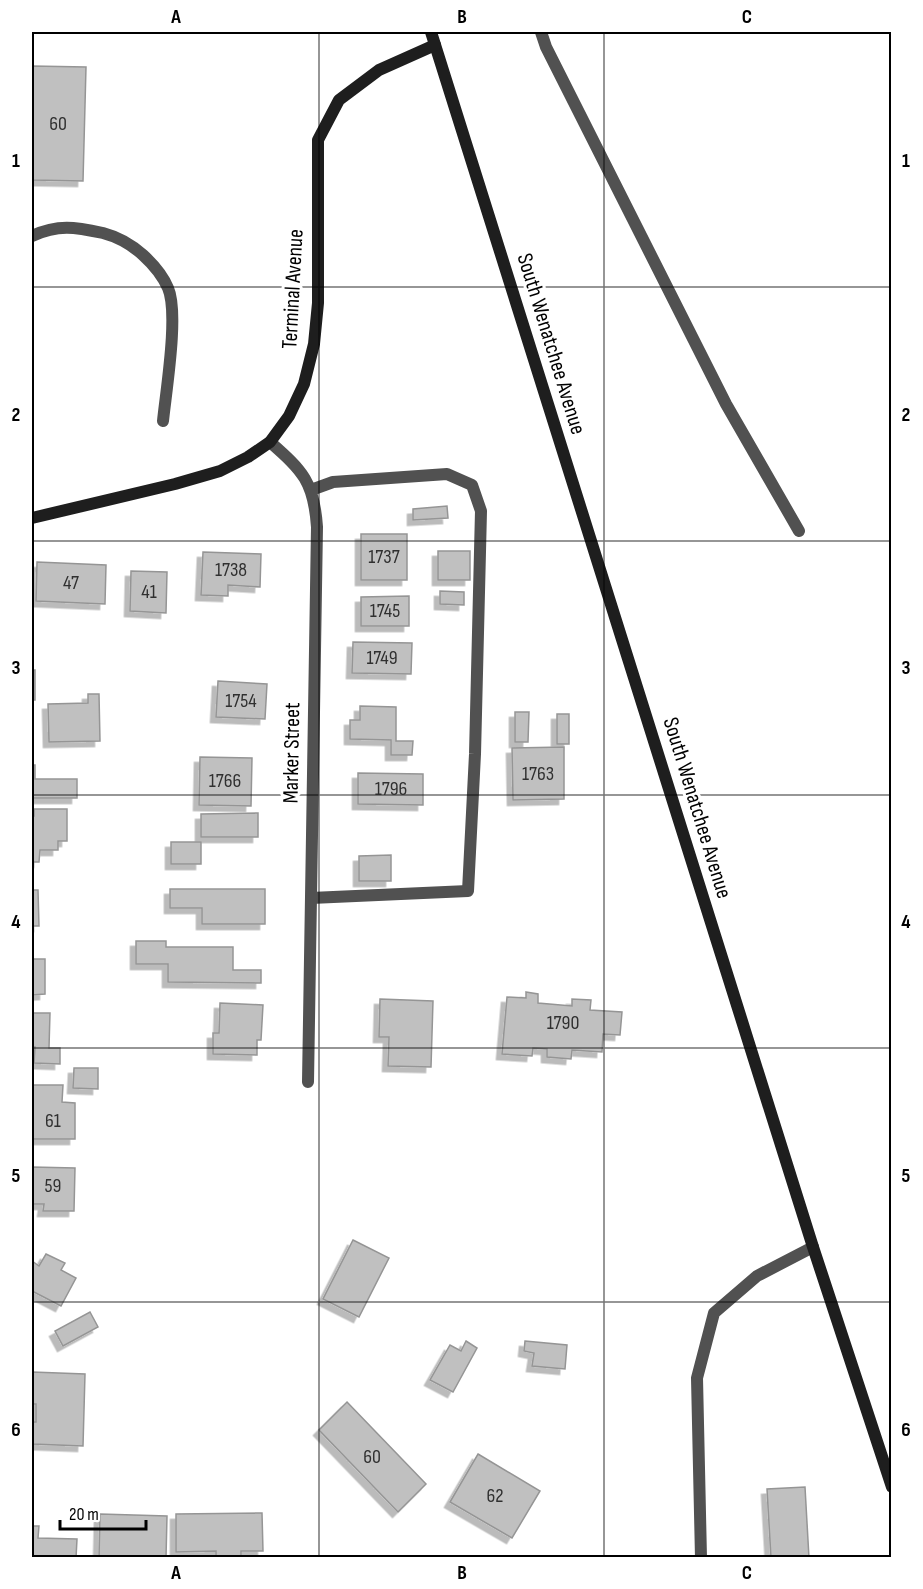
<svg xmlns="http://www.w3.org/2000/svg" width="923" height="1589" font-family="'Sofia Sans Condensed',sans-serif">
<defs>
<filter id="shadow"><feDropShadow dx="-5.5" dy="5.5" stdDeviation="0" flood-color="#0004"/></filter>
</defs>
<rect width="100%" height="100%" fill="#fff"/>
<!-- building -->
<g fill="#c0c0c0" stroke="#959595" stroke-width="1.5" filter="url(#shadow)">
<path d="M32,66l54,1 -3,114 -51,-1z"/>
<path d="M447,506l1,12 -35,2v-11z"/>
<rect x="361" y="534" width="46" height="46"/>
<rect x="438" y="551" width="32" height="29"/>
<path d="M203,552l58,2 -1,33 -32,-2v11l-27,-1z"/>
<path d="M37,562l69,3 -1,39 -69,-3z"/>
<path d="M131,571l36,1 -1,41 -36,-2z"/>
<path d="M440,591l24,1v13l-24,-1z"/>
<path d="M409,596v30h-48v-29z"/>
<path d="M353,642l59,1 -1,31 -59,-1z"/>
<rect x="32" y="670" width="3" height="30"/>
<path d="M218,681l49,3 -2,35 -49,-2z"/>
<path d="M88,694h11l1,47 -51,1 -1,-38 40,-1z"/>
<path d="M360,706l36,1v34h17l-1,14h-21v-15l-41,-1v-19h10z"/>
<path d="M515,712h14l-1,30h-13z"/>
<rect x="557" y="714" width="12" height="30"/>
<path d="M564,747v52l-51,1 -1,-52z"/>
<path d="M200,757l52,1 -1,48 -52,-1z"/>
<path d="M32,765h3v14h42v19h-45z"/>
<path d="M358,773l65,1v31l-65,-1z"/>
<path d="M34,809h33v32h-9v9h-18l-1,12h-7v-46h2z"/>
<path d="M258,813v24h-57v-23z"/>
<rect x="171" y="842" width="30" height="22"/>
<path d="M391,855v26h-32v-25z"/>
<path d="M170,889h95v35h-63v-16h-32z"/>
<path d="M32,890h6l1,36h-7z"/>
<path d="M136,941h30v6h67v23h28v13l-93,-1v-18h-32z"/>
<path d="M32,959h13v35l-13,1z"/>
<path d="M526,992l12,2v9l34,3v-7l19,1 -1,10 32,2 -2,23 -17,-1 -1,18 -30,-2 -1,9 -24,-2v-8l-14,-1 -1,8 -30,-2 5,-57 19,1z"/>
<path d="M380,999l53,2 -2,66 -43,-1 1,-29h-10z"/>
<path d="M220,1003l43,2 -2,35h-4v15l-44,-1v-21h6z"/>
<path d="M32,1013h18l-1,35h11v16l-26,-1 1,-16h-3z"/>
<path d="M74,1068h24v21l-25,-1z"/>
<path d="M32,1085h31l-1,17 13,1v36h-43z"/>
<path d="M32,1167l43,1 -1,43h-31l1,-7h-12z"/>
<path d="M353,1240l36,18 -30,59 -36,-18z"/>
<path d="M46,1254l19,9 -4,7 15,8 -15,28 -29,-15v-30l7,5z"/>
<path d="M90,1312l8,15 -35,19 -8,-15z"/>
<path d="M466,1341l11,7 -24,44 -23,-12 20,-35 11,6z"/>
<path d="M525,1341l42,4 -2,24 -33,-3 2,-13 -10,-2z"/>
<path d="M32,1372l53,2 -2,72 -51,-2v-22h4v-18h-4z"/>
<path d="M347,1402l79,82 -28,28 -79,-82z"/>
<path d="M478,1454l62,37 -28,47 -62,-36z"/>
<path d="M805,1487l4,71h-38l-4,-69z"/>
<path d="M262,1513l1,38h-22v7h-25v-7l-40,1v-38z"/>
<path d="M100,1514l67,2 -1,42h-67z"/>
<path d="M32,1526h7l-1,12 39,1 -1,19h-44z"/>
</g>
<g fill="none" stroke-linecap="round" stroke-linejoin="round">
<!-- lane -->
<g stroke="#515151" stroke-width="12">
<path d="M541,32l5,15 180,357 73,127"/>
<path d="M32,236c26,-12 43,-9 71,-3 15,4 29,12 40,22 11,10 19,19 25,33 11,25 -2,103 -5,133"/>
<path d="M311,898l157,-7 7,-137 6,-243 -9,-26 -25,-11 -114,8 -22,8"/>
</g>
<!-- street -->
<g stroke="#515151" stroke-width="12">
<path d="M270,442c33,29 44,40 47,85l-9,555"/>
<path d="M701,1558l-4,-180 17,-65 43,-37 56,-29"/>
</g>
<!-- secondary -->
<g stroke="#1e1e1e" stroke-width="12">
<path d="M431,32l382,1215 79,240"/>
<path d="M32,518l143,-34 45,-13 28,-14 22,-15 19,-26 15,-32 10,-40 4,-41v-163l21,-40 40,-30 56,-25"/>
</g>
</g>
<!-- grid -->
<path fill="none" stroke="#000" stroke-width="1.5" stroke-opacity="0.55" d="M319,32v1526M604,32v1526M32,287h860M32,541h860M32,795h860M32,1048h860M32,1302h860"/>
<g text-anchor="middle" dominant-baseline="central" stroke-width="6" stroke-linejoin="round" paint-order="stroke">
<!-- number labels -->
<g font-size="20" fill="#303030">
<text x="58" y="124">60</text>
<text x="384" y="557">1737</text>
<text x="231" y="570">1738</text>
<text x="71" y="583">47</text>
<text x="149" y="592">41</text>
<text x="385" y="611">1745</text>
<text x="382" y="658">1749</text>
<text x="241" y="701">1754</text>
<text x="538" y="774">1763</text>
<text x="225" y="781">1766</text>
<text x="391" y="789">1796</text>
<text x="563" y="1023">1790</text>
<text x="53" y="1121">61</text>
<text x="53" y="1186">59</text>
<text x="372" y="1457">60</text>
<text x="495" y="1496">62</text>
</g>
<!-- street labels -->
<g font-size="22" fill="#000" stroke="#fff">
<text transform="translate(293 289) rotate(-87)">Terminal Avenue</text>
<text transform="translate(551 344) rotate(73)">South Wenatchee Avenue</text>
<text transform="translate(292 753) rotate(-89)">Marker Street</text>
<text transform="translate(697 808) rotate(73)">South Wenatchee Avenue</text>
</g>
</g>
<!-- border -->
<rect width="923" height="1589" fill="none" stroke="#ffffff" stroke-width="66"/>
<!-- scale -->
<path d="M60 1520v9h86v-9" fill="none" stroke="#000000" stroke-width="3"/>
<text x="69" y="1520" font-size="18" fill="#000000" stroke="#ffffff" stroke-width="4.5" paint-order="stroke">20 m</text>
<rect x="33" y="33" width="857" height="1523" fill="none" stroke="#000" stroke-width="2"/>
<g font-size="20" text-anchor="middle" font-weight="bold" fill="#000">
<text x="176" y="23">A</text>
<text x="462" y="23">B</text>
<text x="747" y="23">C</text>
<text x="16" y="167">1</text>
<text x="906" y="167">1</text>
<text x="16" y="421">2</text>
<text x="906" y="421">2</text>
<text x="16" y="674">3</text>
<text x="906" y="674">3</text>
<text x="16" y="928">4</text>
<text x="906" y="928">4</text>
<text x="16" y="1182">5</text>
<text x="906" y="1182">5</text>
<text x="16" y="1436">6</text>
<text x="906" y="1436">6</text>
<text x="176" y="1579">A</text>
<text x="462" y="1579">B</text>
<text x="747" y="1579">C</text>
</g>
</svg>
